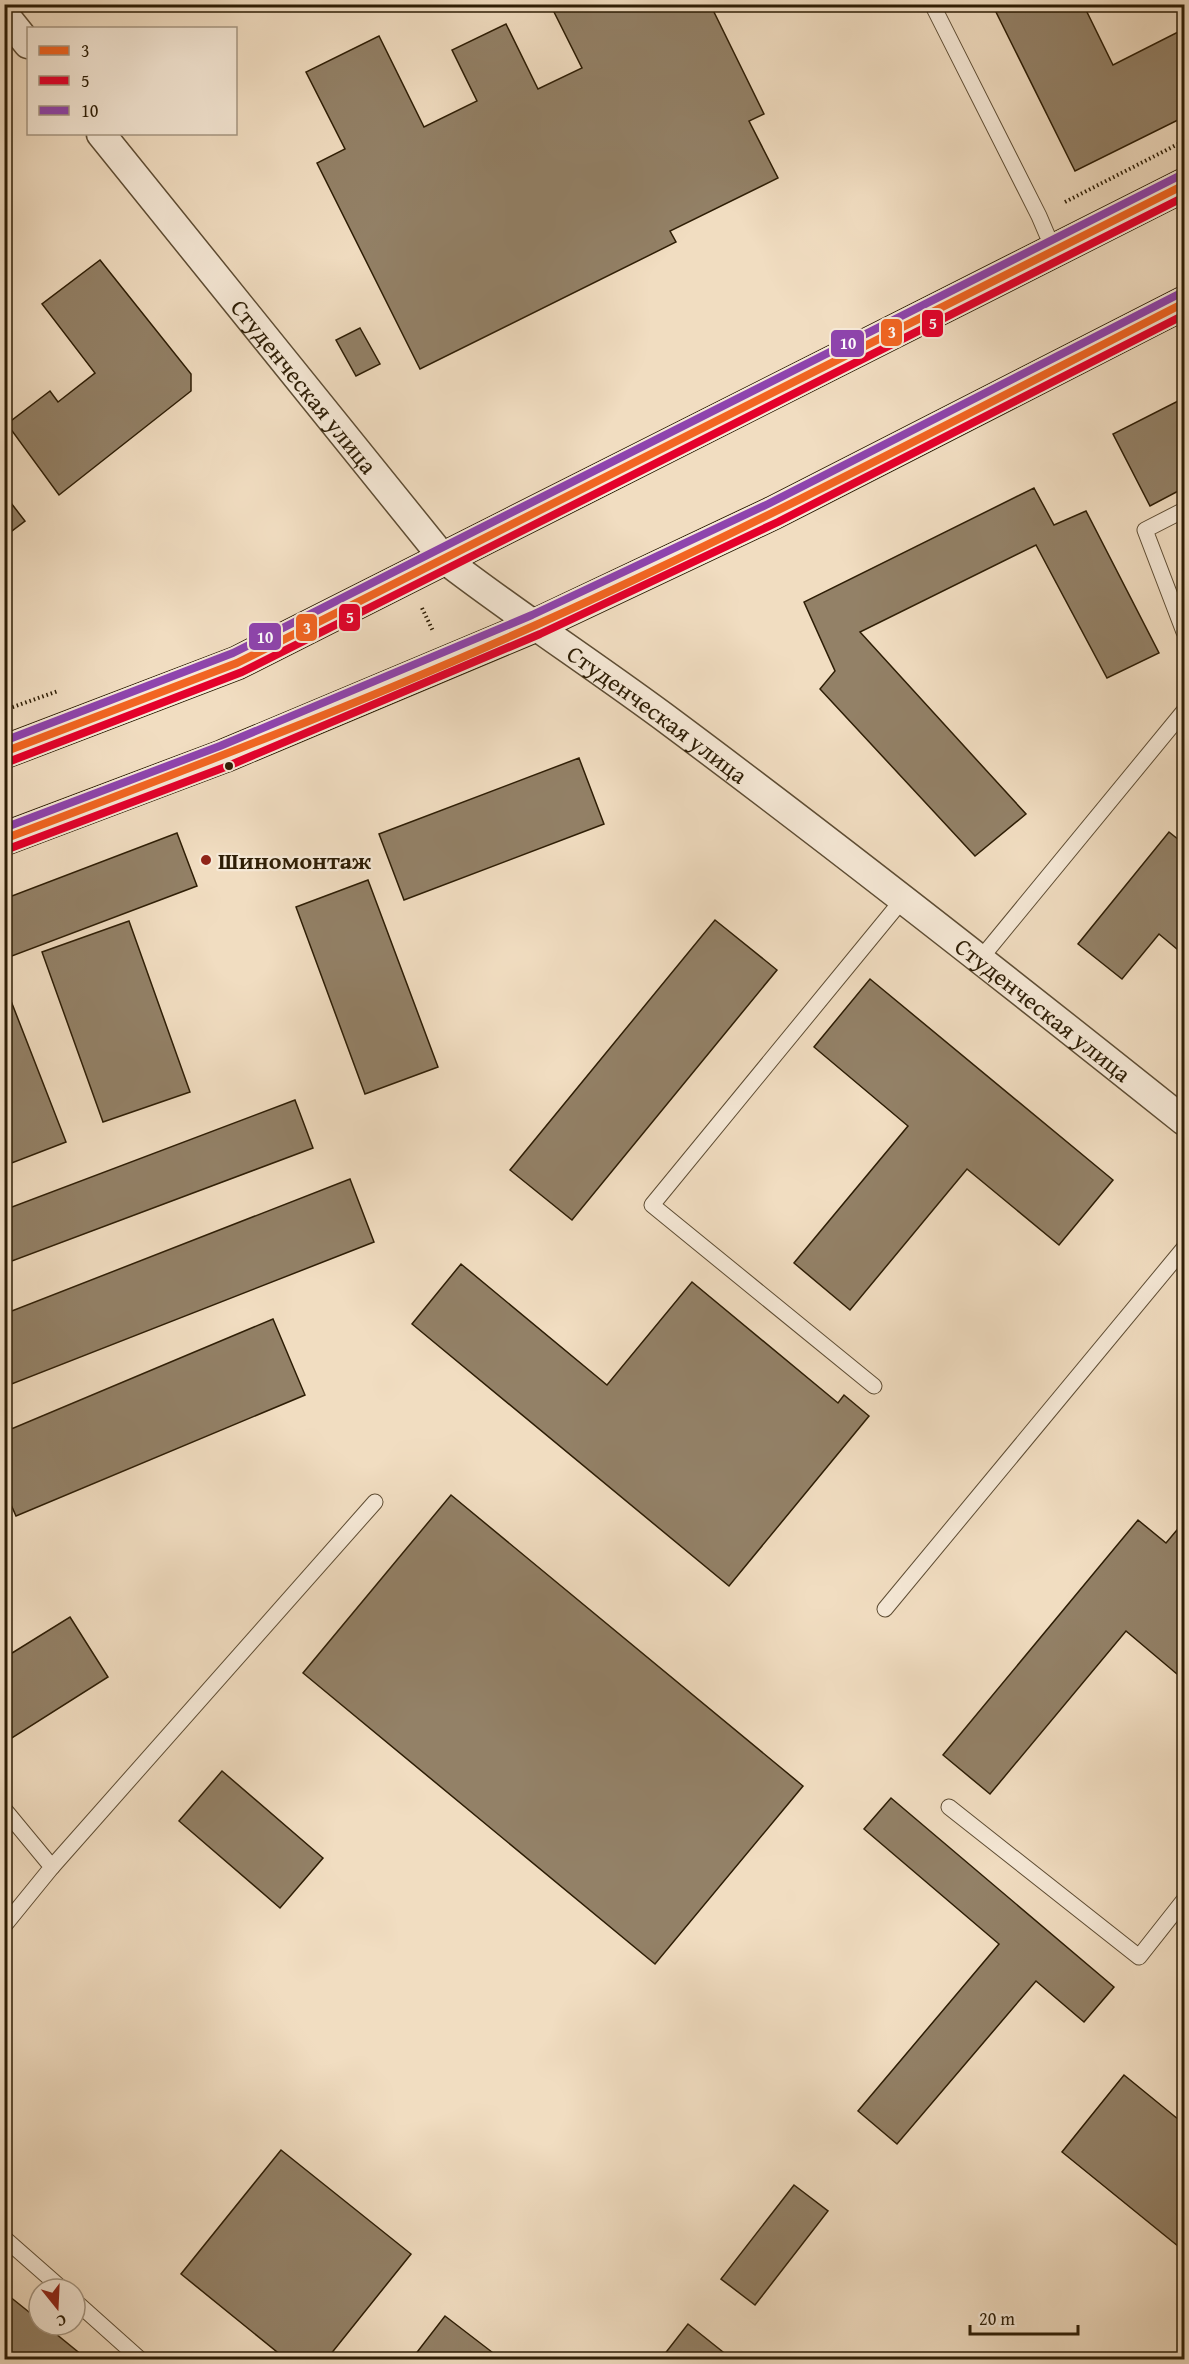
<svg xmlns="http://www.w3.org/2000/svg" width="1189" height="2364" font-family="'Gentium Book Plus',serif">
<rect width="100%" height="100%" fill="#f1ddc1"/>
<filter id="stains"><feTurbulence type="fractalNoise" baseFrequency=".00333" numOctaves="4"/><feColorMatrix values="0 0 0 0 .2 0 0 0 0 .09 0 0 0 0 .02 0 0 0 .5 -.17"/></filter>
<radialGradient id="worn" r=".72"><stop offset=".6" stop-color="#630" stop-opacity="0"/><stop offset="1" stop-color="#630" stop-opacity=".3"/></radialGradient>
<!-- building -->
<g fill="#938167" stroke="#2d1d05" stroke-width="1.5">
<path d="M550,4h160l54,110 -15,7 29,57 -108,53 6,11 -256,127 -103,-206 28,-14 -39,-77 73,-36 45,91 53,-26 -25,-51 54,-26 32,65 44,-21z"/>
<path d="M992,4h91l30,61 71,-36v88l-109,54z"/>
<path d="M100,260l91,114v17l-132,104 -52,-71 43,-33 8,11 37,-29 -53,-69z"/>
<path d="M360,328l20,36 -24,12 -20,-36z"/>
<path d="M1184,398v90l-34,18 -37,-72z"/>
<path d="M1034,488l20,37 32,-14 73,142 -52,25 -71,-133 -176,87 166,182 -51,42 -155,-167 15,-18 -31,-69z"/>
<path d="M4,494l21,27 -21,16z"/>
<path d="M579,758l25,66 -200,76 -25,-66z"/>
<path d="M1169,832l15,12v111l-25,-21 -37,45 -44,-35z"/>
<path d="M177,833l20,53 -193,73v-60z"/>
<path d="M368,880l70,187 -73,27 -69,-187z"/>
<path d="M715,920l62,50 -205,250 -62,-50z"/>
<path d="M129,921l61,171 -87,30 -61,-170z"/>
<path d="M870,979l243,201 -54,65 -92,-76 -117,141 -56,-47 114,-137 -94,-79z"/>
<path d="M4,983l62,159 -62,24z"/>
<path d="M295,1100l18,48 -309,116v-54z"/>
<path d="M350,1179l24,63 -370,145v-73z"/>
<path d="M461,1264l146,121 85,-103 146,121 6,-8 25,21 -140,170 -317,-262z"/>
<path d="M273,1319l32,76 -289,121 -12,-27v-57z"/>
<path d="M451,1495l352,291 -148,178 -352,-291z"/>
<path d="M1138,1520l28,23 16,-19 2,2v154l-58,-49 -136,163 -47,-39z"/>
<path d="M70,1617l38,60 -104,66v-85z"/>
<path d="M222,1771l101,87 -43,50 -101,-87z"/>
<path d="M891,1798l223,189 -30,35 -48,-41 -139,163 -39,-33 141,-167 -135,-115z"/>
<path d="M1124,2075l60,49v127l-122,-99z"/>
<path d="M281,2150l130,104 -85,106h-39l-106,-86z"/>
<path d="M794,2185l34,26 -73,94 -34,-26z"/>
<path d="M4,2292l35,28v5h6l43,35h-84z"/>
<path d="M445,2316l56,43v1h-90z"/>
<path d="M688,2324l45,36h-73z"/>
</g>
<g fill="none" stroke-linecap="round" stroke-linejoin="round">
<!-- service casing -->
<g stroke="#5e4d34" stroke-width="17">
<g id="service">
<path d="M932,4l107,212 15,35"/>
<path d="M1184,510l-39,20 39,102"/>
<path d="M981,958l203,-247"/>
<path d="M874,1386l-222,-181 251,-306"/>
<path d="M885,1609l299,-361"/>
<path d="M949,1807l190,150 45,-57"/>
<path d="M4,1809l48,58 -48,59"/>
<path d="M52,1867l323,-365"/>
<path d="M4,2238l58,51"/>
<path d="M75,2301l66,59"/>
</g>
</g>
<!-- minor casing -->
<g stroke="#5e4d34" stroke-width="31">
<g id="minor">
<path d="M4,14l24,30"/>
<path id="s1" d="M101,134l343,425c74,57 153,108 228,164 173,129 343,263 512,398"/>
</g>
</g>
<!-- secondary casing -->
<g stroke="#2d1d05" stroke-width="35">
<g id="secondary">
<path d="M4,752l233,-89 947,-478"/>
<path d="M4,839l220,-83 312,-131 237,-112 411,-210"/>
</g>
</g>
<!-- path -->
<g stroke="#2d1d05" stroke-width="4" stroke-dasharray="1.5 3" stroke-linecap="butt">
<path d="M1065,202l119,-61"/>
<path d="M422,608l11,23"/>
<path d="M4,710l54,-19"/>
</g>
<!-- service -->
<use href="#service" stroke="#f6e9d7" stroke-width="15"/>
<!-- minor -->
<use href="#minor" stroke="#f6e9d7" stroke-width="28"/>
<!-- secondary -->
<use href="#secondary" stroke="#f6e9d7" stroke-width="33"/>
<!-- bus-1 casing -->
<g stroke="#f6e9d7" stroke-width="12">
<g id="bus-1">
<path d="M4,752l233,-89 947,-478"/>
<path d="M4,839c179,-68 358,-136 532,-214 220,-99 433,-212 648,-322"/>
</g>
</g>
<!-- bus-2 casing -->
<g stroke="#f6e9d7" stroke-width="12">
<g id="bus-2">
<path d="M8,762l234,-90 942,-475"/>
<path d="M8,849l220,-83 312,-132 238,-112 406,-207"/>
</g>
</g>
<!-- bus-3 casing -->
<g stroke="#f6e9d7" stroke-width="12">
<g id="bus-3">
<path d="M4,741l229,-88 946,-477"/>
<path d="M4,828l216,-82 312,-131 236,-111 411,-210"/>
</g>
</g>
<!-- bus-1 -->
<use href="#bus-1" stroke="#f26522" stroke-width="8"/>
<!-- bus-2 -->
<use href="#bus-2" stroke="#e4002b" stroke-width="8"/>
<!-- bus-3 -->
<use href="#bus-3" stroke="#8e44ad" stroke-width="8"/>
</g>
<!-- markers -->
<circle fill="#2d1d05" stroke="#f6e9d7" stroke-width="2" cx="229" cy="766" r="5"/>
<circle fill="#8f2418" stroke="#f6e9d7" stroke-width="2" cx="206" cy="860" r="6"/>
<g text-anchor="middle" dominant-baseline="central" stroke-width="4.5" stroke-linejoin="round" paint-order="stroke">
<!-- street labels -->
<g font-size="24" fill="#2d1d05" stroke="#f6e9d7">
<text stroke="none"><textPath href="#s1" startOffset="324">Студенческая улица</textPath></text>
<text stroke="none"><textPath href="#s1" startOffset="810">Студенческая улица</textPath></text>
<text stroke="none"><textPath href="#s1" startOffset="1296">Студенческая улица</textPath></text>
</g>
<!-- poi labels -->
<g font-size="24" font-weight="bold" fill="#2d1d05" stroke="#f6e9d7" text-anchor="start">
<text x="218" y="860">Шиномонтаж</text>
</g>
</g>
<g stroke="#f6e9d7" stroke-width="2">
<rect x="921" y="309" width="23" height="29" rx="6" fill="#e4002b"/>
<rect x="880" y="318" width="23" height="29" rx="6" fill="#f26522"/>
<rect x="830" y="329" width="35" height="29" rx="6" fill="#8e44ad"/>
<rect x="338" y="603" width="23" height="29" rx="6" fill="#e4002b"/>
<rect x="295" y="613" width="23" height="29" rx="6" fill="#f26522"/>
<rect x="248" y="622" width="34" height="29" rx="6" fill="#8e44ad"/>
</g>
<g font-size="16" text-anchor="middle" font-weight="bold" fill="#fff">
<text x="933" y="329">5</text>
<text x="892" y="338">3</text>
<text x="848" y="349">10</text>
<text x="350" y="623">5</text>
<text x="307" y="634">3</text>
<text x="265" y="643">10</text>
</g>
<!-- margin -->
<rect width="1189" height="2364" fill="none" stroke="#f1ddc1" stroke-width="24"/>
<rect x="6" y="6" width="1177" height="2352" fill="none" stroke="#2d1d05" stroke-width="3"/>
<rect x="12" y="12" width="1165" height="2340" fill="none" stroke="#2d1d05" stroke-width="1.5"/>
<!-- legend -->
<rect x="27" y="27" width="210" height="108" fill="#f6e9d7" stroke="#a69783" stroke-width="1.5"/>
<rect x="39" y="46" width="30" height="9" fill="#f26522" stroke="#a69783" stroke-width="1.5"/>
<text x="81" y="57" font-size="18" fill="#2d1d05">3</text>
<rect x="39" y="76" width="30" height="9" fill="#e4002b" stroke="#a69783" stroke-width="1.5"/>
<text x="81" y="87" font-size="18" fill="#2d1d05">5</text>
<rect x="39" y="106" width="30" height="9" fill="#8e44ad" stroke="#a69783" stroke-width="1.5"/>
<text x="81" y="117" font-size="18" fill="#2d1d05">10</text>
<!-- north arrow -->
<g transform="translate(57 2307) rotate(162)"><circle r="28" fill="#f6e9d7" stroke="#a69783" stroke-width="1.5"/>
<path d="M0-4.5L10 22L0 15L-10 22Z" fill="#8f2418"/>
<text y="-9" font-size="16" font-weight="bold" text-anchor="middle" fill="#2d1d05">С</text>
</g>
<!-- scale -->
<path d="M970 2325v9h108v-9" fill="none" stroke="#2d1d05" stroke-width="3"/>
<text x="979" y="2325" font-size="18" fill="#2d1d05" stroke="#f6e9d7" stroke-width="4.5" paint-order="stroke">20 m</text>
<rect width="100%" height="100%" filter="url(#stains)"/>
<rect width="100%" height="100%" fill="url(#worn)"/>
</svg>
